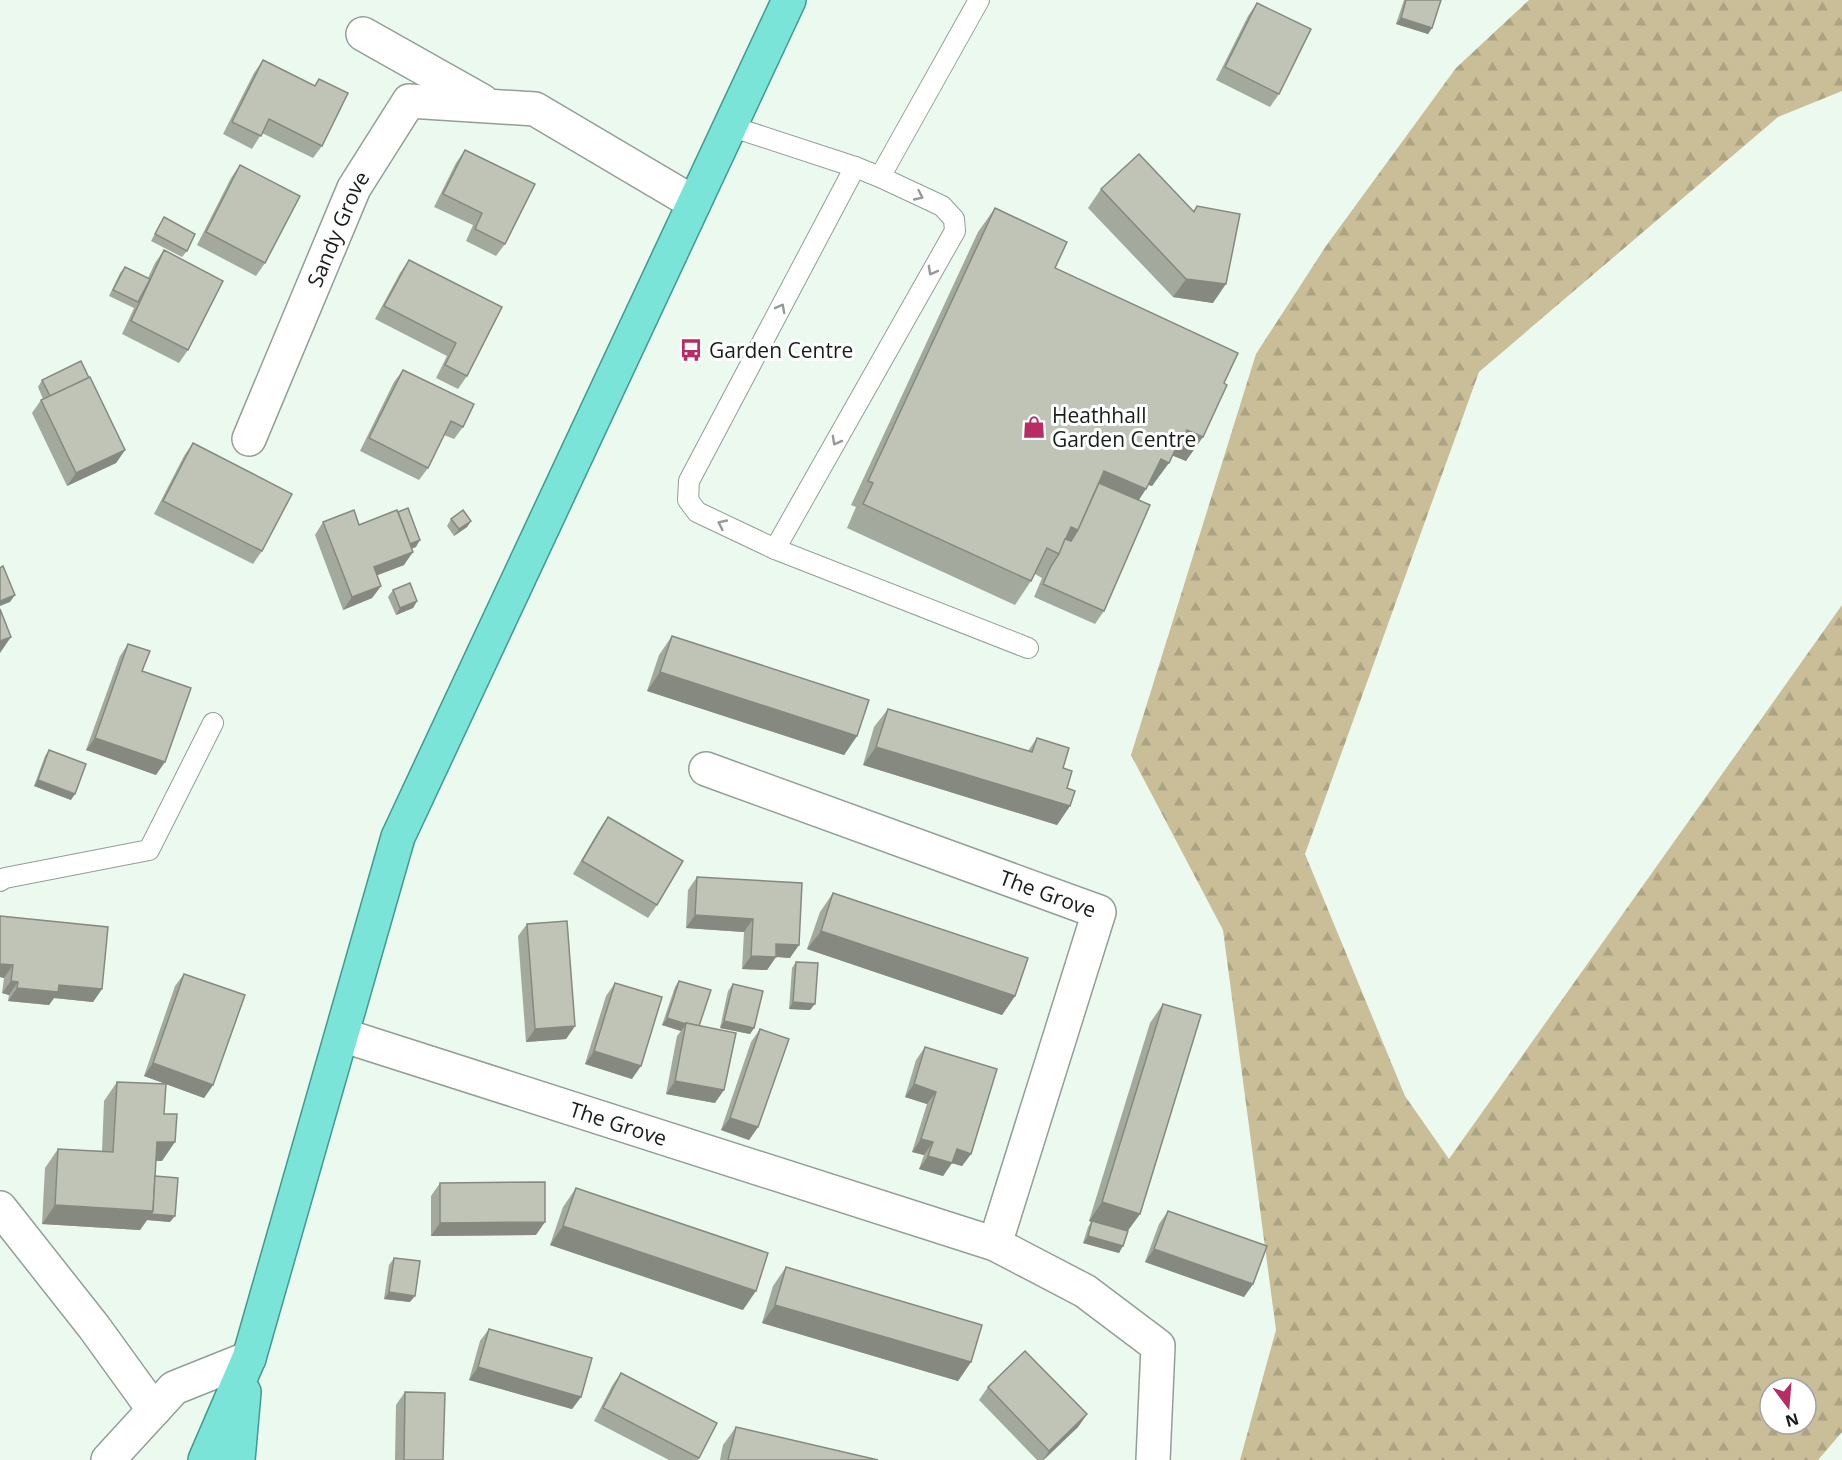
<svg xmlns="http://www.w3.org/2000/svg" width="1842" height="1460" font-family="'Open Sans',sans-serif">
<defs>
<pattern id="forest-firs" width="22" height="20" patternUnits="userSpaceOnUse" patternTransform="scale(1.5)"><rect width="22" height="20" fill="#c9be98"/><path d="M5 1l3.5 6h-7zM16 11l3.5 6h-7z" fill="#aca382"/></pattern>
</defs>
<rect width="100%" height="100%" fill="#ebf9ef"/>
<!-- forest -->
<path fill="url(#forest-firs)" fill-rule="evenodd" d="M1529,0h313v91l-64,26 -299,255 -174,482 100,242 44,63 393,-554v827l-24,28h-578l36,-130 -53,-400 -92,-175 125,-401 70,-108 130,-178zM1770,1388h36v36h-36z"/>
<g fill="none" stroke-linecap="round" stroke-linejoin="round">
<!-- service casing -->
<g stroke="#929f96" stroke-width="22">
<g id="service">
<path d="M730,126l125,41 25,10 99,-177"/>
<path d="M855,167l-166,314 -1,19 9,12 78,37 253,99"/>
<path d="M775,549l180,-318 -1,-12 -12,-13 -62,-29"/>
<path d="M0,881l5,-3 144,-28 64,-127"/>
</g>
</g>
<!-- minor casing -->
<g stroke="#929f96" stroke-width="36">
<g id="minor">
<path d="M363,34l119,67"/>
<path id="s1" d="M249,439l105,-251 55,-87 126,8 159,94"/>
<path id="s2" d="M706,769l393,143 -104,332"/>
<path id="s3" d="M342,1035l653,209 90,47 73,55 -5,114"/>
<path d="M0,1208l94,119 60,83"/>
<path d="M108,1460l66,-72 75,-30"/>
</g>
</g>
<!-- trunk casing -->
<g stroke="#429a8f" stroke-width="36">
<g id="trunk">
<path d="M205,1460l44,-102 149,-521 391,-837"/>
<path d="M238,1460l6,-68"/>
</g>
</g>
<!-- service -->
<use href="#service" stroke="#fff" stroke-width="20"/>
<!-- minor -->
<use href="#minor" stroke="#fff" stroke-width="33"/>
<!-- trunk -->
<use href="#trunk" stroke="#7ae4d8" stroke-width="33"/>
</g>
<!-- wall -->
<g fill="#a4a99d">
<path d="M1404,0h37l-9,28 -4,6 -32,-10z"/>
<path d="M1257,3l22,91 -9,13 -54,-27 32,-64z"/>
<path d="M263,60l51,26 5,-7 3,67 -9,12 -51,-25 -10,16 -29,-15 31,-61z"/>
<path d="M465,150l40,94 -9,12 -30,-15 7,-16 -39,-18 22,-44z"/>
<path d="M240,165l25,98 -9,13 -59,-31 34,-67z"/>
<path d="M1101,189l92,22 4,-5 16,97 -40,-6 -85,-89z"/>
<path d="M995,208l60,60 183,85 -52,108 -14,-6 -20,31 -4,-1 -9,15 -35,111 -9,13 -61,-27 8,-19 -7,-4 -4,7 -16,24 -168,-77 9,-21 -5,-2 127,-273z"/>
<path d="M164,217l23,34 -5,6 -31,-16z"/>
<path d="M164,250l24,100 -9,13 -57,-29 12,-26 -25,-12 11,-23 5,-6 23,11 7,-15z"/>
<path d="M409,260l93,47 -35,69 -9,13 -22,-11 11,-22 -72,-37 25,-46z"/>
<path d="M403,370l60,57 -9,12 -10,-4 -16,33 -9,12 -59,-29 34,-69z"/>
<path d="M42,380l83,70 -9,13 -49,23 -35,-73 9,-13 2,-1 -5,-12z"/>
<path d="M193,443l69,108 -9,13 -99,-50 30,-58z"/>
<path d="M451,519l20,2 -4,6 -13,9 -7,-10z"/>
<path d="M323,522l36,3 57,22 -4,1 -8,17 -27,10 4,11 -9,12 -29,12 -28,-75z"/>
<path d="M393,590l24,11 -4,7 -17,7 -8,-18z"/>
<path d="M672,636l185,100 -13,19 -197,-64 12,-36z"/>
<path d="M128,644l14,27 14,104 -70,-25 34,-94z"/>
<path d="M888,709l140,42 9,-13 30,50 3,18 -13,19 -194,-60 11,-38z"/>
<path d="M49,750l22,50 -37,-14 11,-30z"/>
<path d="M608,817l49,88 -9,13 -75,-44 26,-44z"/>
<path d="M697,877l105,6 -12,75 -14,-1 -9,13 -25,-1 2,-37 -58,-4 2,-38z"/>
<path d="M833,893l182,103 -13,19 -195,-66 13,-37z"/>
<path d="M0,916l102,73 -9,13 -39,-4 -5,7 -41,-4 1,-6 -7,-2 2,-15 -4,-1z"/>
<path d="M527,924l48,102 -9,13 -40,3 -8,-106z"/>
<path d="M796,962l14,48 -21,-1 3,-41z"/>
<path d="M184,974l29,111 -9,13 -60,-22 31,-90z"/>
<path d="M679,981l20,45 16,77 -49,-9 11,-58 4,-5 -19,-6 13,-38z"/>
<path d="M615,983l17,96 -47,-15 21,-68z"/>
<path d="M733,984l21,44 -4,6 -30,-6 8,-37z"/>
<path d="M1163,1004l-23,210 -13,17 -8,22 -36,-10 5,-16 3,-5 -2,-1 61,-198z"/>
<path d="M760,1029l-2,98 -9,13 -28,-10 30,-88z"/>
<path d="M925,1047l46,107 -9,12 -10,-3 -9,13 -24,-7 5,-14 -12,-3 15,-48 -22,-7 11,-37z"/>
<path d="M117,1082l47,32 -2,47h-6l-1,15 15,46 -23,-2 -7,10 -98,-6 3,-56 13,-19 44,2 2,-50z"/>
<path d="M440,1183l96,52 -105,1v-40z"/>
<path d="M576,1188l167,122 -193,-65 13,-38z"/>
<path d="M1168,1211l85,73 -9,13 -99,-35 14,-38z"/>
<path d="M394,1258l16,44 -26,-3 5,-34z"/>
<path d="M786,1267l185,95 -13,19 -196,-58 11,-37z"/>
<path d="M489,1329l92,68 -9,12 -103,-29 11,-39z"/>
<path d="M621,1373l78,85 -1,2h-29l-75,-39 18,-35z"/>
<path d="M988,1387l99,27 -9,13 -34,33h-7l-58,-60z"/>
<path d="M405,1392l38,68h-48l1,-55z"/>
<path d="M736,1427l142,33h-158l3,-15z"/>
</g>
<!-- shaded-wall -->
<g fill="#868980">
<path d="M1401,18l31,10 -4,6 -32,-10z"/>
<path d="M1186,279l40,5 -13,19 -40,-6z"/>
<path d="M1187,430l16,7 -17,24 -15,-6z"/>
<path d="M125,450l-9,13 -49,23 9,-13z"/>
<path d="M1161,459l8,4 -17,23 -8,-3z"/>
<path d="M1104,471l42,18 -16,24 -40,-17z"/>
<path d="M471,521l-4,6 -13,9 5,-7z"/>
<path d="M1071,527l7,3 -16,24 -5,-2z"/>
<path d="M420,540l-4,7 -16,6 4,-7z"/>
<path d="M413,552l-9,13 -39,15 9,-13z"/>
<path d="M381,586l-9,12 -29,12 9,-13z"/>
<path d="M15,595l-5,7 -10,4v-5z"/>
<path d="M417,601l-4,7 -17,7 4,-7z"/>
<path d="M11,637l-11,16v-12z"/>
<path d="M660,672l197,64 -13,19 -197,-64z"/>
<path d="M95,738l70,24 -9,13 -70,-25z"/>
<path d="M876,747l194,59 -13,19 -194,-60z"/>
<path d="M38,780l37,14 -4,6 -37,-14z"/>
<path d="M695,915l58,4 -9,13 -58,-4z"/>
<path d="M821,931l194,65 -13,19 -195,-66z"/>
<path d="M776,944l23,1 -9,13 -23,-2z"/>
<path d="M751,956l25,1 -9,13 -25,-1z"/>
<path d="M0,964l13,1 -9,13 -4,-1z"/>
<path d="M11,981l7,1 -9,13 -7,-2z"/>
<path d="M59,985l43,4 -9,13 -39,-4 -5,7 -41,-4 9,-13z"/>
<path d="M793,1002l22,2 -5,6 -21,-1z"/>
<path d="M667,1018l19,6 -5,7 -19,-6z"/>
<path d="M724,1021l30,7 -4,6 -30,-6z"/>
<path d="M575,1026l-9,13 -40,3 9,-13z"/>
<path d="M594,1051l47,15 -9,13 -47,-15z"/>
<path d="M153,1063l60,22 -9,13 -60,-22z"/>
<path d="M675,1081l49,9 -9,13 -49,-9z"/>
<path d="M914,1084l22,8 -9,12 -22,-7z"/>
<path d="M730,1118l28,9 -9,13 -28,-10z"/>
<path d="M921,1139l12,3 -9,13 -12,-3z"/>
<path d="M157,1142h18l-13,19 -18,-1z"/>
<path d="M957,1149l14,5 -9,12 -14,-4z"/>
<path d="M928,1156l24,7 -9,13 -24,-7z"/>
<path d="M1102,1202l38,12 -13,18 -38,-11z"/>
<path d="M55,1205l98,6 22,5 -5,6 -23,-2 -7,10 -98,-6z"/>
<path d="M545,1222l-9,13 -105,1 9,-13z"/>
<path d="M563,1226l193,65 -13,19 -193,-65z"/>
<path d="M1088,1236l35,10 -4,7 -36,-10z"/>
<path d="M1154,1249l99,35 -9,13 -99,-35z"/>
<path d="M389,1292l26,4 -5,6 -26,-3z"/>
<path d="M775,1305l196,57 -13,19 -196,-58z"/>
<path d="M478,1367l103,30 -9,12 -103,-29z"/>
<path d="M1087,1414l-9,13 -35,33 6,-9z"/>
</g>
<!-- building -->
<g fill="#bfc4b7" stroke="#868980" stroke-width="1.5">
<path d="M1406,0h35l-9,28 -31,-10z"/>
<path d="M1257,3l54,26 -32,65 -54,-27z"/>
<path d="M263,60l52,26 4,-7 29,14 -26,53 -53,-27 -8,17 -29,-14z"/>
<path d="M465,150l70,34 -30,60 -30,-15 7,-16 -39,-19z"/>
<path d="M1139,154l55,58 3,-6 43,8 -14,70 -40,-5 -85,-90z"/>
<path d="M240,165l60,31 -35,67 -59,-31z"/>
<path d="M995,208l72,34 -12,26 183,85 -14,30 3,2 -24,52 -16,-7 -2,5 -2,-2 -14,30 -8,-4 -15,30 -42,-18 -26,59 -7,-3 -12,27 -12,-6 -16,33 -168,-77 10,-21 -5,-2z"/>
<path d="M164,217l31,17 -8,17 -32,-17z"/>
<path d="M164,250l59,31 -35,69 -57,-29z"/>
<path d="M409,260l93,47 -35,69 -22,-11 11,-22 -72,-37z"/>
<path d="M125,267l25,12 -12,23 -25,-12z"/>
<path d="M81,361l8,17 -39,18 -8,-16z"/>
<path d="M403,370l71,34 -11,23 -12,-6 -23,47 -59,-30z"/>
<path d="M90,377l35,73 -49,23 -35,-73z"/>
<path d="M193,443l99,51 -30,57 -99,-50z"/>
<path d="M1099,483l51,22 -46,106 -61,-27 8,-18 8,-12 6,-15 6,2 7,-11z"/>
<path d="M408,508l12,32 -10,4 -12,-32z"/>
<path d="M354,510l5,15 38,-15 16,42 -39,15 7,19 -29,11 -29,-75z"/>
<path d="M463,510l8,11 -12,8 -8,-10z"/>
<path d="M3,566l12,29 -15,6v-33z"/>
<path d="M410,583l7,18 -17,7 -7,-18z"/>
<path d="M0,609l11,28 -11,4z"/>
<path d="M672,636l197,64 -12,36 -197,-64z"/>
<path d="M128,644l22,7 -8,20 49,17 -26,74 -70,-24z"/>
<path d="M888,709l144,43 5,-14 32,10 -6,20 9,3 -5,17 8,3 -5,15 -194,-59z"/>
<path d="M49,750l37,14 -11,30 -37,-14z"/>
<path d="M608,817l75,44 -26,44 -75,-44z"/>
<path d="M697,877l105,6 -3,62 -23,-1v13l-25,-1 2,-37 -58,-4z"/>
<path d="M833,893l195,65 -13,38 -194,-65z"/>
<path d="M0,916l108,11 -6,62 -43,-4 -1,7 -41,-4 1,-6 -7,-1 2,-16 -13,-1z"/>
<path d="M567,921l8,105 -40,3 -8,-105z"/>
<path d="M796,962l22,1 -3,41 -22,-2z"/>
<path d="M184,974l61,21 -32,90 -60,-22z"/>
<path d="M679,981l32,9 -12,36 -13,-3v1l-19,-6z"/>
<path d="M615,983l47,14 -21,69 -47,-15z"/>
<path d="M733,984l30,7 -9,37 -30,-7z"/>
<path d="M1163,1004l38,11 -61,199 -38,-12z"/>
<path d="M686,1023l50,10 -12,57 -49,-9z"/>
<path d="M760,1029l29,10 -31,88 -28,-9z"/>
<path d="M925,1047l72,22 -26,85 -14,-5 -5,14 -24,-7 5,-14 -12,-3 15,-47 -22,-8z"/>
<path d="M117,1082l49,2 -2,30h13l-2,28h-18l-4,69 -98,-6 3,-56 55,3z"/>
<path d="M155,1176l23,2 -3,38 -24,-2 2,-3z"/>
<path d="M545,1182v40l-105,1v-40z"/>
<path d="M576,1188l192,65 -12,38 -193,-65z"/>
<path d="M1168,1211l99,35 -14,38 -99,-35z"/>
<path d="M1092,1221l36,10 -5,15 -35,-10z"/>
<path d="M394,1258l26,3 -5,35 -26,-4z"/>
<path d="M786,1267l196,58 -11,37 -196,-57z"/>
<path d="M489,1329l103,29 -11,39 -103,-30z"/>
<path d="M1025,1351l62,63 -38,37 -61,-64z"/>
<path d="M621,1373l96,50 -18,35 -96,-50z"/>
<path d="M405,1392l40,1 -2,67h-39z"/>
<path d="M736,1427l142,33h-150z"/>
</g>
<!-- one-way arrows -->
<defs><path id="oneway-chevron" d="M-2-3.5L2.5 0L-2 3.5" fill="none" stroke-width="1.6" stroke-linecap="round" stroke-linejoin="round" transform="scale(1.5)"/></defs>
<g stroke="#979998">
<use href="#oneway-chevron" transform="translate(919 196) rotate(25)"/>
<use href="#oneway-chevron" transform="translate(932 271) rotate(119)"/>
<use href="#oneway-chevron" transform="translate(781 308) rotate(-62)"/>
<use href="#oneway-chevron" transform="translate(836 441) rotate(119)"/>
<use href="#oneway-chevron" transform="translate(722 524) rotate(-155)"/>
</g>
<!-- icons -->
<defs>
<g id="bus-bare" transform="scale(1.8)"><path d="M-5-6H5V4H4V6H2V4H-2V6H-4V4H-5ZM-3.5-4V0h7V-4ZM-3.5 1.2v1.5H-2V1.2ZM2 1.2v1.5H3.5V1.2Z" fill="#b72c63" stroke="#fff" stroke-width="2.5" paint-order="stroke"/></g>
<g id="shop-bare" transform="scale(1.8)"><path d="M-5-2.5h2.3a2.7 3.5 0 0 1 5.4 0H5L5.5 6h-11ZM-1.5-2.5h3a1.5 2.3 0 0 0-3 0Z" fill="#b72c63" stroke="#fff" stroke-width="2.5" paint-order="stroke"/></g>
</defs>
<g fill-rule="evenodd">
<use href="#bus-bare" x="691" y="350"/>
<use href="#shop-bare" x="1034" y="427"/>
</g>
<g text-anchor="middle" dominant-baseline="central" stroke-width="6" stroke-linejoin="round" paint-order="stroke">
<!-- street labels -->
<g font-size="21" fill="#181d1a" stroke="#fff">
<text stroke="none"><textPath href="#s1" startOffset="228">Sandy Grove</textPath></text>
<text stroke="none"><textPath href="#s2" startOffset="364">The Grove</textPath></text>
<text stroke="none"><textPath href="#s3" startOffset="290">The Grove</textPath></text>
</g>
<!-- poi labels -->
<g font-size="21" fill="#181d1a" stroke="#fff" text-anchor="start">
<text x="709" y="350">Garden Centre</text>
<text x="1052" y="415">Heathhall<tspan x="1052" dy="24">Garden Centre</tspan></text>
</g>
</g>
<!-- north arrow -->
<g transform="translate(1788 1406) rotate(164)"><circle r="28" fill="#ffffff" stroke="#a3a5a3" stroke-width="1.5"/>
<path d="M0-4.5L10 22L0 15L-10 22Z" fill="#b72c63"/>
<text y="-9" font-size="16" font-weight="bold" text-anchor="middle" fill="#181d1a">N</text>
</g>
</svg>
